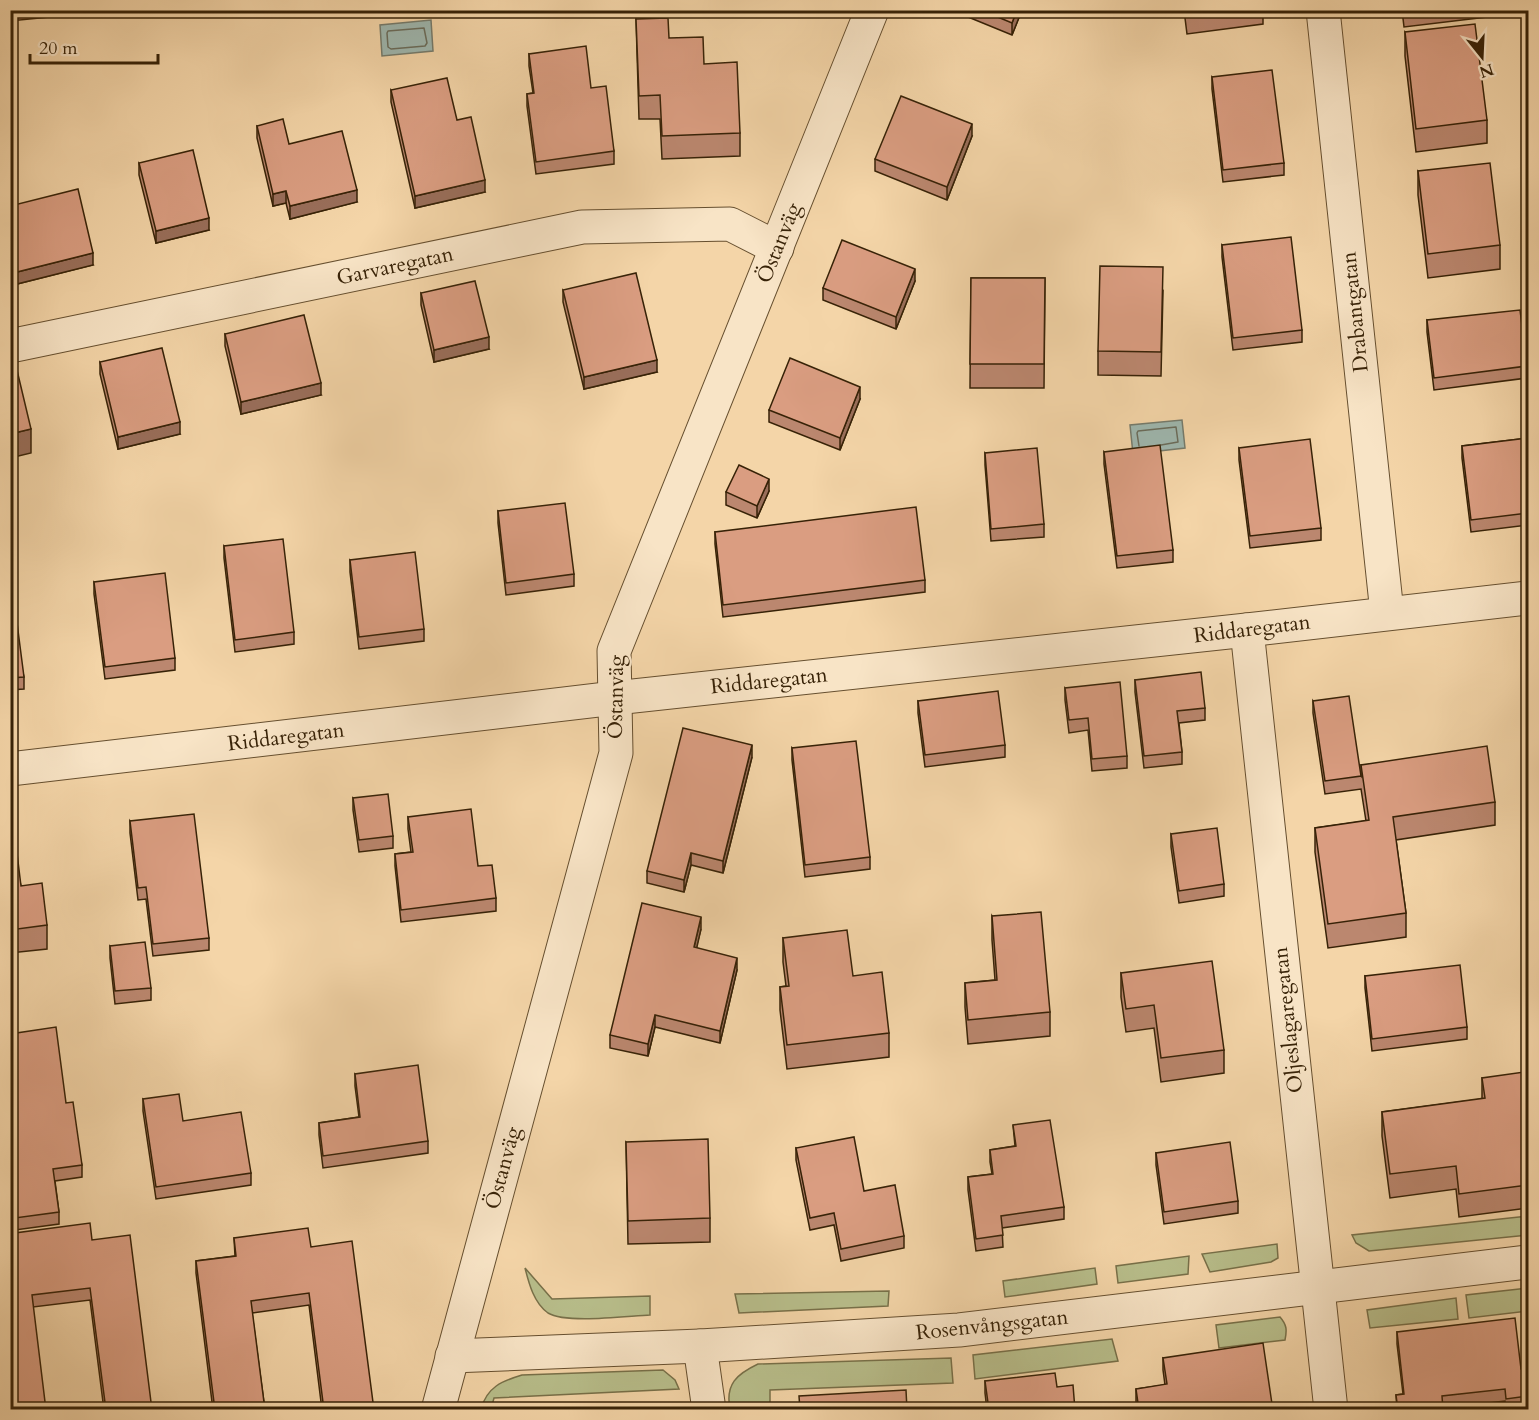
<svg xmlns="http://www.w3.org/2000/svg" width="1539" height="1420" font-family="Cardo,serif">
<rect width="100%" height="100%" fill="#f4d5a8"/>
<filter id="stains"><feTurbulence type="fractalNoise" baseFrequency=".00333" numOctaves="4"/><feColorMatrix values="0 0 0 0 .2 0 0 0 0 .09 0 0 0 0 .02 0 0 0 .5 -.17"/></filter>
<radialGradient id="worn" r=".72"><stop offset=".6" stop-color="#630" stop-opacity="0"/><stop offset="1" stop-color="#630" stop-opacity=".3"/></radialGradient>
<!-- green -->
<g fill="#b8be8b" stroke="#787049" stroke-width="1.5">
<path d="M1528,1216v19l-159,16 -13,-8 -4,-8z"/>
<path d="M1277,1244l1,14 -7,4 -61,10 -8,-18z"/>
<path d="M1189,1256l-1,18 -70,9 -2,-17z"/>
<path d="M525,1268l27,31 98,-3v19c-23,1 -84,9 -102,-2 -14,-10 -19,-29 -23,-45z"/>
<path d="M1095,1268l2,16 -92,13 -2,-16z"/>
<path d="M1528,1288v23l-59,7 -3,-23z"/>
<path d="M889,1291l-1,15 -149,7 -4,-19z"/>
<path d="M1456,1298l2,21 -88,9 -3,-18z"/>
<path d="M1280,1317c7,8 7,13 5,23l-66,8 -3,-23z"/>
<path d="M1112,1339l6,22 -143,18 -2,-24z"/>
<path d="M951,1358l2,25 -183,7v19h-40c-5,-25 7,-35 28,-45z"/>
<path d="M663,1370l12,10 4,9 -185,9 -3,11h-10c6,-22 21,-28 41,-34z"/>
</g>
<!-- water -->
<g fill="#9eb7af" stroke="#757b6c" stroke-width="1.5">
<path d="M431,20l2,31 -51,5 -2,-31z"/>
<path d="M1182,420l3,28 -52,6 -3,-29z"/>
</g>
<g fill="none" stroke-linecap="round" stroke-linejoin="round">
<!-- shore -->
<g stroke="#6a6c5b" stroke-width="1.5">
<path d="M424,28l3,15 -2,3 -34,3 -3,-2 -1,-14 1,-2z"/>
<path d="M1139,446l-2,-13 1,-2 38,-4 2,15 -17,3"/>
</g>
<!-- minor casing -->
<g stroke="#664f2f" stroke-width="35">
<g id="minor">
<path d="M1323,10l64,603"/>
<path d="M10,346l572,-119 148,-3 47,24"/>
<path d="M1247,630l84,780"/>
<path d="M10,769l605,-71 632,-68 281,-32"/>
<path d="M700,1346l9,64"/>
<path d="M452,1356l248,-10 259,-16 569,-68"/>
<path d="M438,1410l178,-657 -2,-102 258,-641"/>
</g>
</g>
<!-- minor -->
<use href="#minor" stroke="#f8e4c6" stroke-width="33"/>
</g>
<!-- wall -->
<g fill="#bb876f" stroke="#372207" stroke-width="1.5">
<path d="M10,10h39v7l-39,4z"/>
<path d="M951,10h71l-10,25z"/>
<path d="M1184,10h79v14l-76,10z"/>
<path d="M1402,10h110v4l-108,13z"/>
<path d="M636,19l33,19 35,26 36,69v23l-78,3 -2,-40h-21z"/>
<path d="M1405,32l82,88v23l-71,9 -11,-96z"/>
<path d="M529,54l62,34 23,63v13l-78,10 -9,-68v-12l6,-1 -4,-27z"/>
<path d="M1212,77l72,86v12l-61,7 -11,-93z"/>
<path d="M391,90l94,102 -70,16 -24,-106z"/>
<path d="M257,126l32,18 68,58 -67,17 -4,-16 -13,3 -16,-68z"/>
<path d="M972,136l-25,64 -72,-29v-12z"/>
<path d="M139,163l70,67 -53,13 -17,-68z"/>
<path d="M1418,171l82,74v24l-72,9 -10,-83z"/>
<path d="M10,206l83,59 -76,19 -7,-28z"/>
<path d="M1222,245l80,85v12l-69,8 -11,-93z"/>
<path d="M971,278h74l-1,110h-74z"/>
<path d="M915,281l-19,48 -73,-29v-12z"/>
<path d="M563,290l94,82 -73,17 -21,-87z"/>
<path d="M1163,291l-2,85 -63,-1v-24z"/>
<path d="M421,293l68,56 -55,13 -13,-57z"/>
<path d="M1427,320l100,46v12l-93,12 -7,-58z"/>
<path d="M225,334l96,61 -80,19 -16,-68z"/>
<path d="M100,362l80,72 -62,15 -18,-75z"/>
<path d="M860,399l-20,51 -71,-28v-12z"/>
<path d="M1528,438v87l-57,7 -9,-74v-12z"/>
<path d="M1239,448l82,80v12l-71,8 -11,-88z"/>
<path d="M1104,452l69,98v12l-56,6 -13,-104z"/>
<path d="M985,453l59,71v13l-53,4 -6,-76z"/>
<path d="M769,491l-12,27 -31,-13v-13z"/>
<path d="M498,511l76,63v12l-68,9 -8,-72z"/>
<path d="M715,532l210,48v12l-202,25 -8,-73z"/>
<path d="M224,546l70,86v12l-59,8 -11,-94z"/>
<path d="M350,560l74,69v12l-65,8 -9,-77z"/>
<path d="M94,582l81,76v12l-70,9 -11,-85z"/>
<path d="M10,616l14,61v12l-14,1z"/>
<path d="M1135,680l70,28v12l-26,3 3,29v12l-38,4 -9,-76z"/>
<path d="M1065,688l62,68v12l-35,3 -4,-41 -19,3 -4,-33z"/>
<path d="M918,701l87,44v12l-80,10 -7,-54z"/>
<path d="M1313,701l48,75v-11l134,37v23l-99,15 10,73v24l-78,11 -13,-96v-24l51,-7 -5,-32 -36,5 -12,-81z"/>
<path d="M792,748l78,109v12l-65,8 -13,-117z"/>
<path d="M752,757l-29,116 -32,-8 -7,27 -37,-9v-12z"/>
<path d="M353,798l40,38v12l-34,4 -6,-42z"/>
<path d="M408,817l70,49 18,32v13l-95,11 -6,-56v-12l16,-2 -3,-23z"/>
<path d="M130,821l79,117v12l-56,6 -7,-57 -8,1 -8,-67z"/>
<path d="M1171,834l53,50v12l-45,7 -8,-56z"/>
<path d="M10,838l11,48 26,39v24l-37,4z"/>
<path d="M992,916l58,96v24l-82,8 -3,-37v-24l30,-3 -3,-40z"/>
<path d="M701,929l-5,19 41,22 -17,73 -65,-16 -7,29 -38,-8v-13z"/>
<path d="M783,938l70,38 36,57v24l-102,12 -7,-59v-23l6,-1 -3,-24z"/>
<path d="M110,946l41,42v12l-36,4 -5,-46z"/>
<path d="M1121,973l103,77v23l-63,9 -7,-54 -28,4 -5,-35z"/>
<path d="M1365,976l102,51v12l-95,12 -7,-63z"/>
<path d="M10,1034l56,69 16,62v12l-27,4 4,31v12l-44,6 -5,-33z"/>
<path d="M355,1074l73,67v12l-105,15 -4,-33v-12l40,-6 -4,-31z"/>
<path d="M1482,1078l45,15h1v115l-69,9 -3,-28 -66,9 -8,-62v-24l100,-13z"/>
<path d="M143,1099l108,74v12l-95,14 -13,-88z"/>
<path d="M1013,1125l51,82v12l-62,9 1,19 -27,4 -8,-61v-13l24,-3 -2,-12v-12l25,-4z"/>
<path d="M626,1142l84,76v24l-82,2z"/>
<path d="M796,1148l68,43 40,45v12l-63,13 -7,-36 -24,5 -14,-70z"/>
<path d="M1156,1153l82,48v12l-74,11 -8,-59z"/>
<path d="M15,1233l77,7 60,170h-48l-14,-110 -57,7 -17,-57z"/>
<path d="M234,1238l77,9 63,163h-52l-13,-105 -57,8 13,97h-52l-17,-137v-12l39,-5z"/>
<path d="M1397,1332l124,37 7,-1v40l-22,2 -1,-9 -62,7v2h-46l-1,-15 7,-1 -6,-50z"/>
<path d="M1163,1358l109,46v6h-135l-1,-9v-12l29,-4 -2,-15z"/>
<path d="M985,1381l72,6 18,23h-88l-2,-17z"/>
</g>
<!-- shaded-wall -->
<g fill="#996e5a" stroke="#372207" stroke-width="1.5">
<path d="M1017,10h5l-10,25v-12z"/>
<path d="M972,124v12l-25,64v-13z"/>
<path d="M485,180v12l-70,16v-12z"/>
<path d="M357,190v12l-67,17v-13z"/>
<path d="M286,191v12l-13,3v-12z"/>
<path d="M209,218v12l-53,13v-12z"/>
<path d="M93,253v12l-76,19v-12z"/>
<path d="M915,269v12l-19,48v-12z"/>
<path d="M489,337v12l-55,13v-12z"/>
<path d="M657,360v12l-73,17v-12z"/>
<path d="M321,383v12l-80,19v-12z"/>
<path d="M860,387v12l-20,51v-12z"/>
<path d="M180,422v12l-62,15v-12z"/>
<path d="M31,429v24l-21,5v-24z"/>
<path d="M769,479v12l-12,27v-12z"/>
<path d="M752,745v12l-29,116v-12z"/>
<path d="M691,853v12l-7,27v-12z"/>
<path d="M701,917v12l-7,31v-13z"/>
<path d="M737,958v12l-17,73v-12z"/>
<path d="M655,1015v12l-7,29v-12z"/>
</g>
<!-- building -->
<g fill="#da9d81" stroke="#372207" stroke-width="1.5">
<path d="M981,10h36l-5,13z"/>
<path d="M1403,10h39l-38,5z"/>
<path d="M668,18l1,20 34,-1 1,27 33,-2 3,71 -78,3 -2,-41 -21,1 -3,-77z"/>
<path d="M1475,24l12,96 -71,9 -11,-97z"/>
<path d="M586,46l5,42 15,-2 8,65 -78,11 -9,-68 7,-1 -5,-39z"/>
<path d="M1272,70l12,93 -61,7 -11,-93z"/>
<path d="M447,78l10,42 14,-3 14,63 -70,16 -24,-106z"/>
<path d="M901,96l71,28 -25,63 -72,-28z"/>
<path d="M283,119l6,25 53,-13 15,59 -67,16 -4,-15 -13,3 -16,-68z"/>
<path d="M193,150l16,68 -53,13 -17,-68z"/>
<path d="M1490,163l10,82 -72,9 -10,-83z"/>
<path d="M78,189l15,64 -76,19 -7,-28v-38z"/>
<path d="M1291,237l11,93 -69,8 -11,-93z"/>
<path d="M842,240l73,29 -19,48 -73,-29z"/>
<path d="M1100,266l63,1 -2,85 -63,-1z"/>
<path d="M636,273l21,87 -73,17 -21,-87z"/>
<path d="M971,278h74l-1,86h-74z"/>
<path d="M475,281l14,56 -55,13 -13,-57z"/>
<path d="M1520,310l7,56 -93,12 -7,-58z"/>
<path d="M304,315l17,68 -80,19 -16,-68z"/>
<path d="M162,348l18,74 -62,15 -18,-75z"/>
<path d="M790,358l70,29 -20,51 -71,-28z"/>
<path d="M16,366l15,63 -21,5v-67z"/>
<path d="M1528,438v75l-57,7 -9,-74z"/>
<path d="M1310,439l11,89 -71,8 -11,-88z"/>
<path d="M1160,445l13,105 -56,6 -13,-104z"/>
<path d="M1037,448l7,76 -53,5 -6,-76z"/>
<path d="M739,465l30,14 -12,27 -31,-14z"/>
<path d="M565,503l9,71 -68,9 -8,-72z"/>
<path d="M916,507l9,73 -202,25 -8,-73z"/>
<path d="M283,539l11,93 -59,8 -11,-94z"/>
<path d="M415,552l9,77 -65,8 -9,-77z"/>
<path d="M165,573l10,85 -70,9 -11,-85z"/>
<path d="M16,615l8,62 -14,1v-62z"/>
<path d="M1201,672l4,36 -28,3 5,41 -38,4 -9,-76z"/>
<path d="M1120,682l7,74 -35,3 -4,-41 -19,2 -4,-32z"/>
<path d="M998,691l7,54 -80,10 -7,-54z"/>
<path d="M1349,696l12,80 -36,5 -12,-80z"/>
<path d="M683,728l69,17 -29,116 -32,-8 -7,27 -37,-9z"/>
<path d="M856,741l14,116 -65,8 -13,-117z"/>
<path d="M1487,746l8,56 -102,15 13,96 -78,11 -13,-96 54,-8 -8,-55z"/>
<path d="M388,794l5,42 -34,4 -6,-42z"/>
<path d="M471,809l7,57 14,-1 4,33 -95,12 -6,-56 18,-2 -5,-35z"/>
<path d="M194,814l15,124 -56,6 -7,-57 -8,1 -8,-67z"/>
<path d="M1217,828l7,56 -45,7 -8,-57z"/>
<path d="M15,837l6,49 21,-3 5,42 -37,5v-92z"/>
<path d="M642,903l59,14 -7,30 43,11 -17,73 -65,-16 -7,29 -38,-9z"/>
<path d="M1041,912l9,100 -82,8 -3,-37 32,-3 -5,-64z"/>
<path d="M847,930l6,46 29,-4 7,61 -102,12 -7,-58 9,-1 -6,-48z"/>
<path d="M145,942l6,46 -36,3 -5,-45z"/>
<path d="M1212,961l12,89 -63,8 -7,-53 -28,4 -5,-36z"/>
<path d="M1460,965l7,62 -95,12 -7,-63z"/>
<path d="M56,1027l10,76 7,-1 9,63 -29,4 6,43 -44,6 -5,-33v-151z"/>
<path d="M418,1065l10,76 -105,15 -4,-33 41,-6 -5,-43z"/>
<path d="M1524,1072l3,21h1v92l-69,9 -3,-28 -66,8 -8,-62 103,-14 -3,-20z"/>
<path d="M179,1094l4,27 58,-9 10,61 -95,14 -13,-88z"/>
<path d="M1050,1120l14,87 -63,9 2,19 -27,4 -8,-62 25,-3 -3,-24 26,-4 -3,-21z"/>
<path d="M854,1137l10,54 31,-6 9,51 -63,13 -7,-36 -24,5 -14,-70z"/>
<path d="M708,1139l2,79 -82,3 -2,-79z"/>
<path d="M1230,1142l8,59 -74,11 -8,-59z"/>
<path d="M90,1223l2,17 38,-5 22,175h-46l-16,-122 -58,7 14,115h-36v-159l7,-1 -2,-17z"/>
<path d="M308,1228l3,19 41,-6 22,169h-50l-15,-117 -58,8 14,109h-50l-19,-149 40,-5 -2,-18z"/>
<path d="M1515,1318l6,51 7,-1v28l-22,3 -1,-10 -63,7 1,14h-45l-2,-15 8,-1 -7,-62z"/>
<path d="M1263,1343l9,61 -40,6h-93l-3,-21 31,-5 -4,-26z"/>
<path d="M1055,1373l2,14 16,-2 2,25h-86l-4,-29z"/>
<path d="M906,1390l1,20h-107l-1,-14z"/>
</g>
<g text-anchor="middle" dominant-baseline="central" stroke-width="4.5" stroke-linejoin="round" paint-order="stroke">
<!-- street labels -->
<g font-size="21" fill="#372207" stroke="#f8e4c6">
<text transform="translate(779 243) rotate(-68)">Östanväg</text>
<text transform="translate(395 266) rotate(-12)">Garvaregatan</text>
<text transform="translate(1355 312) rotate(-96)">Drabantgatan</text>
<text transform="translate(1252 629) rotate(-7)">Riddaregatan</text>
<text transform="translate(769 681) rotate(-6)">Riddaregatan</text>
<text transform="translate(616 697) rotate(-89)">Östanväg</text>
<text transform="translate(286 737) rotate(-7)">Riddaregatan</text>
<text transform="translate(1288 1020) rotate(-96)">Oljeslagaregatan</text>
<text transform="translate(503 1168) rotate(-75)">Östanväg</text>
<text transform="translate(992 1325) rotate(-6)">Rosenvångsgatan</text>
</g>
</g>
<!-- margin -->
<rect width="1539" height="1420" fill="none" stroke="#f4d5a8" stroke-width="36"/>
<rect x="12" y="12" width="1515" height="1396" fill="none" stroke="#372207" stroke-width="3"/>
<rect x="18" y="18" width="1503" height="1384" fill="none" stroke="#372207" stroke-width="1.5"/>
<!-- north arrow -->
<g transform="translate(1482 57) rotate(162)" stroke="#f8e4c6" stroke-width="4.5" paint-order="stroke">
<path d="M0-4.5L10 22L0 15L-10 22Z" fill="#372207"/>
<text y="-9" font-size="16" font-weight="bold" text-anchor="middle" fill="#372207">N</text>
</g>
<!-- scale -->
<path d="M30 54v9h128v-9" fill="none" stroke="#372207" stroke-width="3"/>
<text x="39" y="54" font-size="18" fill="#372207" stroke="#f8e4c6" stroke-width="4.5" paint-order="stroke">20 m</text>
<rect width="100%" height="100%" filter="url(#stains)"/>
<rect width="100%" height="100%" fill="url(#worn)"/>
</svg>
